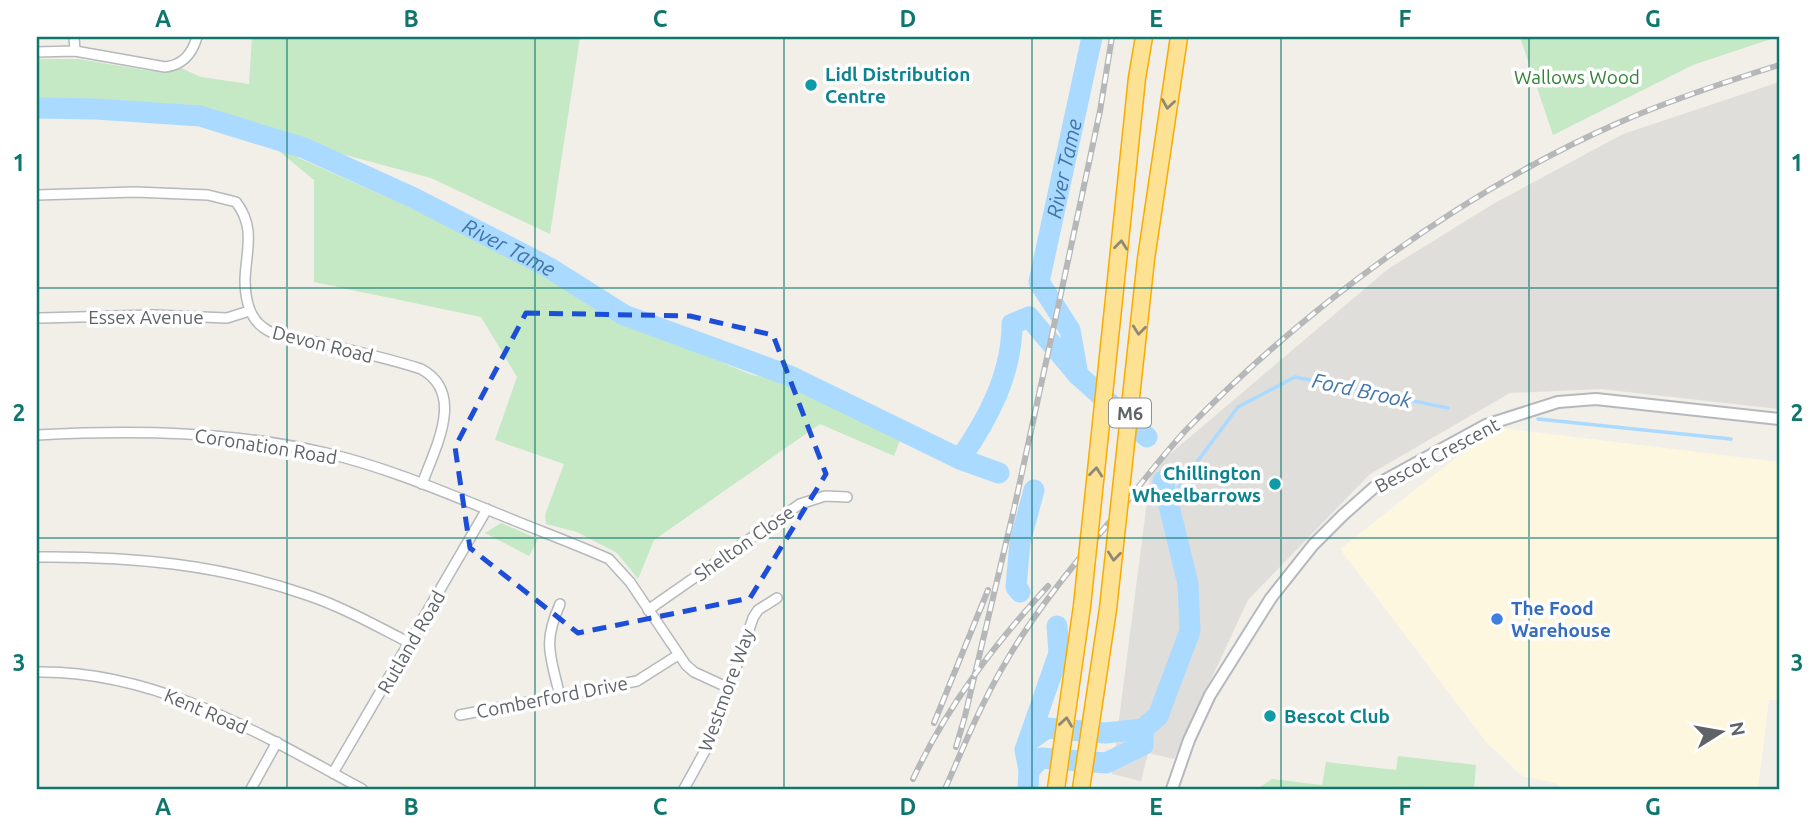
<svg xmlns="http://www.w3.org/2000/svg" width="1816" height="826" font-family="Ubuntu,sans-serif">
<rect width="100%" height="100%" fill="#f1efe8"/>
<!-- commercial -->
<path fill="#fef7e0" d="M1502,428l277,34v238h-10l-11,89h-196l-6,-6 -34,-7 -36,-34 -146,-193 114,-90z"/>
<!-- industrial -->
<path fill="#e0deda" d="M1779,82v327l-178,-20 -91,4 -140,81 -122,126 -74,159 -26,-6 -7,28 -29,-7 39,-304 237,-201 105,-65 130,-70z"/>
<!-- green -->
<g fill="#c5e8c5">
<path d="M252,37h328l-30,197 -119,-56 -115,-31 -90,-28 -98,-13 -91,-2v-45h42l71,12 18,1 13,-4 20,9 48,7z"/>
<path d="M1520,37h257l-84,28 -140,70z"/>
<path d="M274,147l196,87 164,92 118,49 28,5 120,60 -6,16 -74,-32 -166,116 -16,39 -21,-26 -40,-21 -31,-8 -1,-9 19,-51 -69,-24 22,-63 -36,-60 -167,-35v-102z"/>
<path d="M501,523l37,16 -9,17 -44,-23z"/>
<path d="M1398,756l78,9 -2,24h-217l15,-10 50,6 4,-23 70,8z"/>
</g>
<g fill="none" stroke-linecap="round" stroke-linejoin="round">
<!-- stream -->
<g stroke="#aadaff" stroke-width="3.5">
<path d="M1538,419l193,20"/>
<path d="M1170,510l9,-24 59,-79 57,-30 153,31"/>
</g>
<!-- river -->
<g stroke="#aadaff" stroke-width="21">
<path id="s1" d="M37,108l59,1 104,7 104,32 110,50 134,69 76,48 166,61 170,83 39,14"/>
<path id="s2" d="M1078,375l-8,-45 -31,-48 53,-245"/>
<path d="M960,459c28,-40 52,-85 52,-135l17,-7 49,58 69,62"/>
<path d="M1020,592l-4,-5 4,-45 14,-52"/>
<path d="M1028,741l19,-13 58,5 38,-4"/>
<path d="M1029,770l12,-12 65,5 37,-18v-16l15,-13 32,-85 -2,-47 -25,-103"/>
<path d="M1028,789l1,-19 -4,-20 34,-97 -2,-27"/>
</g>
<!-- minor casing -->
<g stroke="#b5b8bc" stroke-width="12">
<g id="minor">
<path d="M74,37l1,14"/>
<path d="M37,52l38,-1 90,16c18,-2 27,-13 32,-30"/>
<path d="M37,195l98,-3 73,3 28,7c20,26 10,48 9,78 0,17 4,38 19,48 13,10 36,10 52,14 35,8 71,16 105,27 45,24 14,79 1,115"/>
<path d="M41,318l112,-3 74,3 22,-7"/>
<path d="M37,435c97,-5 194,-4 289,18 60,14 118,39 175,62 36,15 72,28 108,44l21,23 56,83 8,7 37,17"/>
<path d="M37,557c92,-1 182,7 270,38 36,12 69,31 103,48"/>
<path d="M648,610l152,-106 25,-8 22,1"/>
<path d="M37,672c119,-2 224,62 325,117"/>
<path d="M560,697c-9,-41 -18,-53 0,-93"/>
<path d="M460,715l177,-34 41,-26"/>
<path d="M333,773l154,-264"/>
<path d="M251,789l26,-47"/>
<path d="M684,789l28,-51 41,-120 5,-8 19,-12"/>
</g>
</g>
<!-- tertiary casing -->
<g stroke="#b5b8bc" stroke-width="14">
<path id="tertiary" d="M1172,789l17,-49 21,-45 61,-97 42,-53 30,-30 35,-31 108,-59 72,-23 38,-3 183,20"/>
</g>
<!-- minor -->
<use href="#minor" stroke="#fff" stroke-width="9"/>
<!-- tertiary -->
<use href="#tertiary" stroke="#fff" stroke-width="10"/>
<!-- rail casing -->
<g stroke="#b6b7b8" stroke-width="6">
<g id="rail">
<path d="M934,723l54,-133"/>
<path d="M956,747l9,-31 49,-207 49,-225 37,-173 12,-74"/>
<path d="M913,779c34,-73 81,-134 135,-193"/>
<path d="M945,789c18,-41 36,-85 59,-124 33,-58 77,-109 120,-160 20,-25 40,-51 62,-75 119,-122 275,-238 432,-307 52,-23 107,-41 161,-58"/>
</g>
</g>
<!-- rail -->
<use href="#rail" stroke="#fff" stroke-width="3.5" stroke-dasharray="10" stroke-linecap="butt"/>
<!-- motorway-bridge casing -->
<g stroke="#f9ab00" stroke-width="19" stroke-linecap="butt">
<g id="motorway-bridge">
<path d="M1056,789l26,-183 55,-528 7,-41"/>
<path d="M1081,789l27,-180 38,-350 33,-222"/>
</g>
</g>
<!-- motorway-bridge -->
<use href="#motorway-bridge" stroke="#fde293" stroke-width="16"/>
</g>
<!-- one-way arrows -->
<defs><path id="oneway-chevron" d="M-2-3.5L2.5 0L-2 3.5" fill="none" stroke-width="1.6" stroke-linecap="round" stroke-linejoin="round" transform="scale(1.75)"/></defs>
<g stroke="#8e8975">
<use href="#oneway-chevron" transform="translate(1168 104) rotate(99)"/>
<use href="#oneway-chevron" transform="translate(1121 245) rotate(-84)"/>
<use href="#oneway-chevron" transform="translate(1139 330) rotate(96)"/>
<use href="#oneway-chevron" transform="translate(1096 472) rotate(-84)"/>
<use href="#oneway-chevron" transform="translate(1114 556) rotate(96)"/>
<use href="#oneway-chevron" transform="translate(1066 722) rotate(-82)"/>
</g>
<!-- marked area -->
<path fill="none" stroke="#1d4ed8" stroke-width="5" stroke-dasharray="14 9" stroke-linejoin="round" d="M526,313l164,3 83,19 53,139 -76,124 -172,35 -108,-85 -15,-101z"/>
<!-- grid -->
<path fill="none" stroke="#0f766e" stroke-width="2" stroke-opacity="0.55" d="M287,37v752M535,37v752M784,37v752M1032,37v752M1281,37v752M1529,37v752M37,288h1742M37,538h1742"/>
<!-- markers -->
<g fill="#0f9aa8" stroke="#fff" stroke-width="2.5">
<circle cx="811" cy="85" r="7"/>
<circle cx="1275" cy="484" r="7"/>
<circle cx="1270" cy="716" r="7"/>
</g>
<circle fill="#3f7fe0" stroke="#fff" stroke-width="2.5" cx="1497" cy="619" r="7"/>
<g text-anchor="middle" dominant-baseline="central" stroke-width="7" stroke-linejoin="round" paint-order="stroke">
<!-- shield labels -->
<rect fill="#fff" stroke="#8f9295" stroke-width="2" x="1109" y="398.5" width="42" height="29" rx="5"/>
<g font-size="18" font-weight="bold" fill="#5f6368">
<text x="1130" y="413">M6</text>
</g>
<!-- culture labels -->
<g font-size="19" font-weight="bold" fill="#0d838f" stroke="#fff" text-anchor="start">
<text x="825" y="74">Lidl Distribution<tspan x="825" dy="22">Centre</tspan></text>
<text x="1261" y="473" text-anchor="end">Chillington<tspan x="1261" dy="22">Wheelbarrows</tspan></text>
<text x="1284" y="716">Bescot Club</text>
</g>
<!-- park labels -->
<g font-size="19" fill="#348238" stroke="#fff">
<text x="1577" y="77">Wallows Wood</text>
</g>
<!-- street labels -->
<g font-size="19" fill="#5f6368" stroke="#fff">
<text x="146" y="317">Essex Avenue</text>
<text transform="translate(323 344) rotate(14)">Devon Road</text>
<text transform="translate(266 446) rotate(9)">Coronation Road</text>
<text transform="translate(1437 455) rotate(-28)">Bescot Crescent</text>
<text transform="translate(744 543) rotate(-35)">Shelton Close</text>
<text transform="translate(411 642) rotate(-60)">Rutland Road</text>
<text transform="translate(726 690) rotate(-70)">Westmore Way</text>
<text transform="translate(552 697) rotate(-11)">Comberford Drive</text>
<text transform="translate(206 711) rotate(23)">Kent Road</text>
</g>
<!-- shop labels -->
<g font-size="19" font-weight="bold" fill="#366cbe" stroke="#fff" text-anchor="start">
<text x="1511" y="608">The Food<tspan x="1511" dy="22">Warehouse</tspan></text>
</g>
<!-- water labels -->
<g font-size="21" font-style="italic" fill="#4174aa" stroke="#fff">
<text stroke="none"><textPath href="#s2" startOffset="219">River Tame</textPath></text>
<text stroke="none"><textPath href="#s1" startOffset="500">River Tame</textPath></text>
<text transform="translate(1362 390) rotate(12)">Ford Brook</text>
</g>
</g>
<!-- border -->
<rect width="1816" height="826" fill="none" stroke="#ffffff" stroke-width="77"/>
<!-- north arrow -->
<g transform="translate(1721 732) rotate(79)" stroke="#ffffff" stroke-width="5" paint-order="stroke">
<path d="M0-5L12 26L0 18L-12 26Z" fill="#5f6368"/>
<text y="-10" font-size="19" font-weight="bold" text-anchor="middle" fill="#5f6368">N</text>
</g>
<rect x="38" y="38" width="1740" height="750" fill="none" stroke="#0f766e" stroke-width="2.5"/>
<g font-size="23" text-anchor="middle" font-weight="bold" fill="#0f766e">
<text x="163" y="27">A</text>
<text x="411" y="27">B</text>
<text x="660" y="27">C</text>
<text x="908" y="27">D</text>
<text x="1156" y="27">E</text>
<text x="1405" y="27">F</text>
<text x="1653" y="27">G</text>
<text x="19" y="171">1</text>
<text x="1797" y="171">1</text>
<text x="19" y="421">2</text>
<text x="1797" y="421">2</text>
<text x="19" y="671">3</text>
<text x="1797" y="671">3</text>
<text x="163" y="815">A</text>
<text x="411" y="815">B</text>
<text x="660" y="815">C</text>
<text x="908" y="815">D</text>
<text x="1156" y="815">E</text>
<text x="1405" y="815">F</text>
<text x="1653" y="815">G</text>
</g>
</svg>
